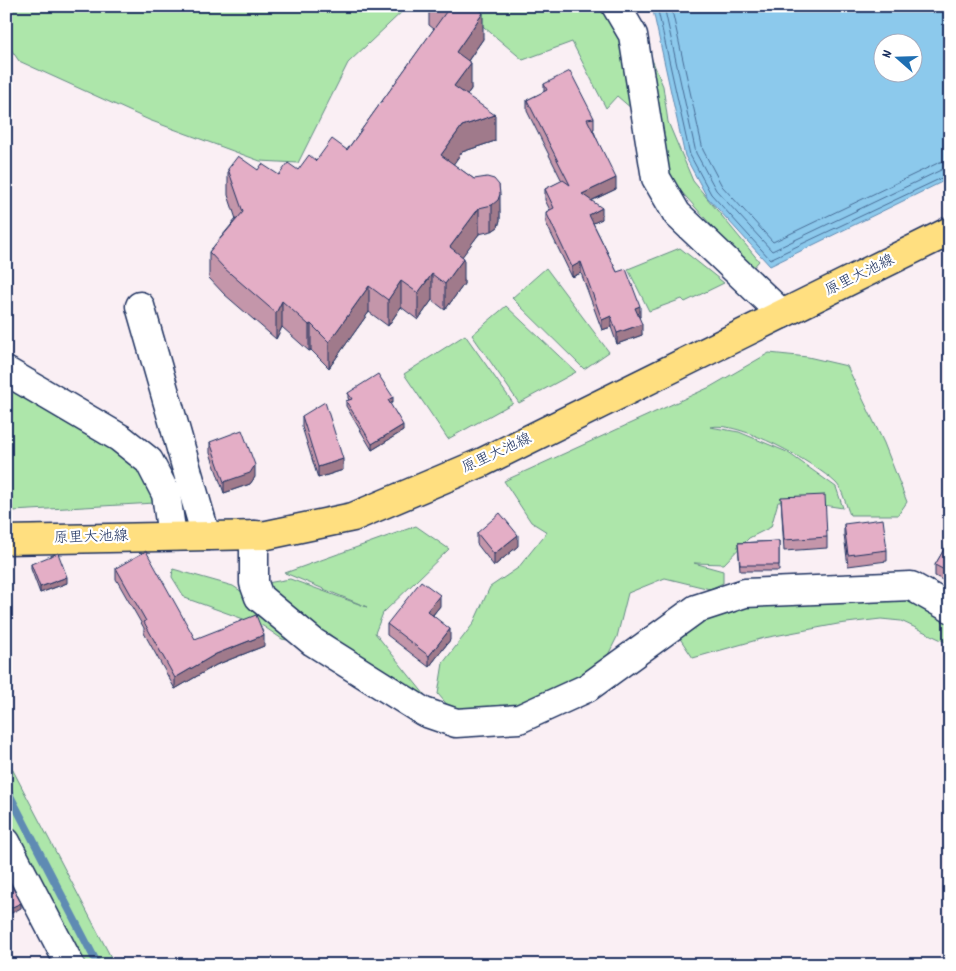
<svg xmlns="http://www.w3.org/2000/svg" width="956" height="971" font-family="Dekko,'Klee One',sans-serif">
<rect width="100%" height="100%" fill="#faeff4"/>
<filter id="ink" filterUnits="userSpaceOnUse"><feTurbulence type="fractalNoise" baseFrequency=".02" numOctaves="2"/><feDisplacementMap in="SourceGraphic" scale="10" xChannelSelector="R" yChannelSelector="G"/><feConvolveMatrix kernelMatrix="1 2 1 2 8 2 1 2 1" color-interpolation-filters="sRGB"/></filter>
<g filter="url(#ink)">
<!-- green -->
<g fill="#ade6aa" stroke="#648a84">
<path d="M9,6h399l-60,57 -50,100 -38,-2 -111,-41 -130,-59 -13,-19v-33z"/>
<path d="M459,6h166l11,15 27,65 5,36 25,59 66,80 -8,9 -80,-90 -39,-71 -15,-13 -11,12 -34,-66 -49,18z"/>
<path d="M680,248l44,35 -39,19 -3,-3 -33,12 -21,-42z"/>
<path d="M546,268l63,84 -25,17 -72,-71z"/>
<path d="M506,306l70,66 -57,31 -47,-68z"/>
<path d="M465,335l48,68 -65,36 -44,-65z"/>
<path d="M769,353l39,4 39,9 37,77 23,59 -9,13h-48c-4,-9 -7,-25 -14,-32 -21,-20 -97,-63 -126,-56l29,5 48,20 49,35 7,21 -46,-7 -19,1 -7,25 -22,11 -25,26 -30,-1 29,8v12l-13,6 -45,-11 -37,15 -11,44 -10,20 -49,32 -52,20 -56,-1 -12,-14 5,-31 30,-39 17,-37 28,-19 29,-36 -16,-10 -27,-41 206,-94z"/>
<path d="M6,376l67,44 70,50 12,33 -142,8 -7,-29z"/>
<path d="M416,526l33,23 -66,64 -8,20 54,67 -30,-13 -71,-54 -9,-2 -45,-32 -7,-16 23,-4 77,28 -82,-34z"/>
<path d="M173,569l60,17 20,13 50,44 -21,-4 -19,-13 -78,-28 -13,-21z"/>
<path d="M907,592l43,25v27l-49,-23 -20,-2 -43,5 -74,14 -71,20 -18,-27 70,-33z"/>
<path d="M6,757l109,208h-32l-77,-144z"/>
</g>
<!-- water -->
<path fill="#8cc9ec" stroke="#5f8bb3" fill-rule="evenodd" d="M652,6h298v172l-180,88 -63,-69 -22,-41zM884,42h30v30h-30z"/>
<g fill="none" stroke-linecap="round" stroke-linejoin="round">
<!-- shore -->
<g stroke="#486d97" stroke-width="1">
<path d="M657,6l33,149 21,39 59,65 180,-85"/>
<path d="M664,6l32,147 20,37 56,61 171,-82 7,-1"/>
<path d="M671,6l32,144 19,36 51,56 167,-80 10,-2"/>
</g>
<!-- stream -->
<path stroke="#5f8bb3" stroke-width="8" d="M6,788l92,177"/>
<!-- minor casing -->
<g stroke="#1b2f5e" stroke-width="31">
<g id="minor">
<path d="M616,6l17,29 23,143 21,36 105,100"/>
<path d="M140,306l66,230"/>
<path d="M6,371l114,67 29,23 17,33 6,42"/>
<path d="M254,535v48l5,14 54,45 111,70 32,11 63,-4 68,-31 109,-79 49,-16 166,-7 39,22"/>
<path d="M6,842l64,123"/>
</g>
</g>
<!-- major casing -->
<g stroke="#1b2f5e" stroke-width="31">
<path id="major" d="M6,540l261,-5 86,-18 130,-55 467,-231"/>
</g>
<!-- minor -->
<use href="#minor" stroke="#fff" stroke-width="28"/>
<!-- major -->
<use href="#major" stroke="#ffdf80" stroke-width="28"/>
</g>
<!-- wall -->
<g fill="#c496aa" stroke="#1b2f5e">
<path d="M429,6h46l8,33 -15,22 3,28 -4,6 28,46 -33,11 -9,12 21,15 25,6 1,35 -2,7 -6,4 -13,3 -17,22 2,28 -19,26 -13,-10 -14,20 -17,-13 -13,19 -19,-14 -40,56 -18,-18 -2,1 -27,-24 -6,12 -52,-45 -15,-16v-26l27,-33 -8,-24v-26l30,1 21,5 19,-5 18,-9 31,-11 87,-121 -5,-4z"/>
<path d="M544,84l50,34v11h-1l23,60 -25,12 11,18 -9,4 24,49 23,45h-1l3,18 -25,9 -6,-17 -9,3 -21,-57 -9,4 -26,-54v-11l4,-2 -5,-10v-11l17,-8 -35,-70v-11l17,-8z"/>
<path d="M348,393l45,9 -3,2 13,27 -31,19 -26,-44v-5l3,-1 -1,-2z"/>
<path d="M302,416l41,54 -25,8 -16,-51z"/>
<path d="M210,442l45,35 -5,7 -26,9 -14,-40z"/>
<path d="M781,497l46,40v11l-43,3z"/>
<path d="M844,524l43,26v11l-39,5 -4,-31z"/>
<path d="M477,533l41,13 -24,20 -17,-22z"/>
<path d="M950,539v45l-15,-8v-11z"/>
<path d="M779,541v30h-39l-2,-28z"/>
<path d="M31,564l36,19 -27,10 -9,-24z"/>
<path d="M116,568l79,71 69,7 -48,19 -41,24 -31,-56v-5l-28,-49z"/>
<path d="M440,606l-7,9 17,25 -21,27 -42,-32v-11z"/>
</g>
<!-- shaded-wall -->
<g fill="#a07a8b" stroke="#1b2f5e">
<path d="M483,13v26l-27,39v-26z"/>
<path d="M471,63v26l-17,23v-26z"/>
<path d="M495,115v26l-33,11 -21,30v-27l21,-29z"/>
<path d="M616,178v11l-34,16v-11z"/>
<path d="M500,194v26l-2,7 -6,4v-26z"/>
<path d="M479,208v26l-29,39v-26z"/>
<path d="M602,208v11l-13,6v-10z"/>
<path d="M464,258v26l-19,26v-26z"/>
<path d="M581,262v11l-9,4v-10z"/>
<path d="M432,274v26l-14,20v-27z"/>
<path d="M401,281v26l-13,19v-26z"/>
<path d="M369,286v26l-40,56v-26z"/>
<path d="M282,301v26l-6,12v-26z"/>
<path d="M640,306v11l-5,2v-11z"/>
<path d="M611,316v11l-9,3v-10z"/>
<path d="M311,324v26l-2,1v-26z"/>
<path d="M642,324v11l-25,9v-11z"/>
<path d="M393,397v5l-5,3v-5z"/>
<path d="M403,425v6l-31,19v-6z"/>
<path d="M343,459v11l-25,8v-11z"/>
<path d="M255,465v12l-5,7 -26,9v-11z"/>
<path d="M518,535v11l-24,20v-12z"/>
<path d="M67,577v6l-27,10v-6z"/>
<path d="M440,595v11l-13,16v-11z"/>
<path d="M450,629v11l-21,27v-11z"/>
<path d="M264,635v11l-48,19 -41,24v-11l41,-24z"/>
<path d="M21,903v5l-15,8v-6z"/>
</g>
<!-- building -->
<g fill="#e4aec6" stroke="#1b2f5e">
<path d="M438,6h37l8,7 -27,39 15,11 -17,23 41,29 -33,11 -21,29 33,24 13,-2 7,2 5,6 1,9 -2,6 -6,5 -13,3 -29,39 14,11 -19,26 -13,-10 -14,19 -17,-12 -13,19 -19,-14 -40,56 -18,-18 -2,1 -27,-24 -6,12 -52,-45 -15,-16 34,-40 -15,-43 10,-13 20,14 4,-6 17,11 9,-12 10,7 11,-15 7,6 16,-22 15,11 99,-138z"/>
<path d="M570,71l24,47 -7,1 29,59 -34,16 20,14 -13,7 28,57 9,-3 14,37 -5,2 7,16 -25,9 -6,-17 -9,4 -21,-58 -9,5 -26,-55 8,-4 -9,-19 18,-9 7,5 -43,-85 20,-10 -3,-6z"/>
<path d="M378,374l15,23 -5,3 15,25 -31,19 -26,-43 6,-2 -4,-6z"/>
<path d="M325,402l18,57 -25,8 -16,-51z"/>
<path d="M242,430l13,35 -5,8 -26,9 -14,-40z"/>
<path d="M825,495l2,42 -43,3 -3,-43z"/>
<path d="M500,513l18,22 -24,19 -17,-21z"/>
<path d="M883,519l4,31 -39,5 -4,-31z"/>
<path d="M950,539v34l-15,-8z"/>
<path d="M779,541v24h-39l-2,-22z"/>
<path d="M146,551l49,88 61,-24 8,20 -48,19 -41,24 -31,-56 2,-1 -30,-53z"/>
<path d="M58,553l9,24 -27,10 -9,-23z"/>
<path d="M421,581l19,14 -13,16 23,18 -21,27 -42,-32z"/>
<path d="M6,876l15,27 -15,7z"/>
</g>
</g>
<g text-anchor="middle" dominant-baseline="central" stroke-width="4.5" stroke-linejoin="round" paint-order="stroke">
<!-- street labels -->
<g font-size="15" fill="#1b2f5e" stroke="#fff">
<text transform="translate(860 276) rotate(-26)">原里大池線</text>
<text transform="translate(497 454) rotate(-25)">原里大池線</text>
<text transform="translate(91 538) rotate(-2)">原里大池線</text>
</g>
</g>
<!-- margin -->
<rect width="956" height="971" fill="none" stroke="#fff" stroke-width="25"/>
<rect x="12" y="12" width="931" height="946" fill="none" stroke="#1b2f5e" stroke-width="2" filter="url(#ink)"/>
<!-- north arrow -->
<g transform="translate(898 58) rotate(290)"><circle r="24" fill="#ffffff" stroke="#a4acbf"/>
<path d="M0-4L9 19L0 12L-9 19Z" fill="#1f6fb2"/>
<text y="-8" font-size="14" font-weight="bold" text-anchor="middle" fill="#1b2f5e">N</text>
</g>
</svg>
